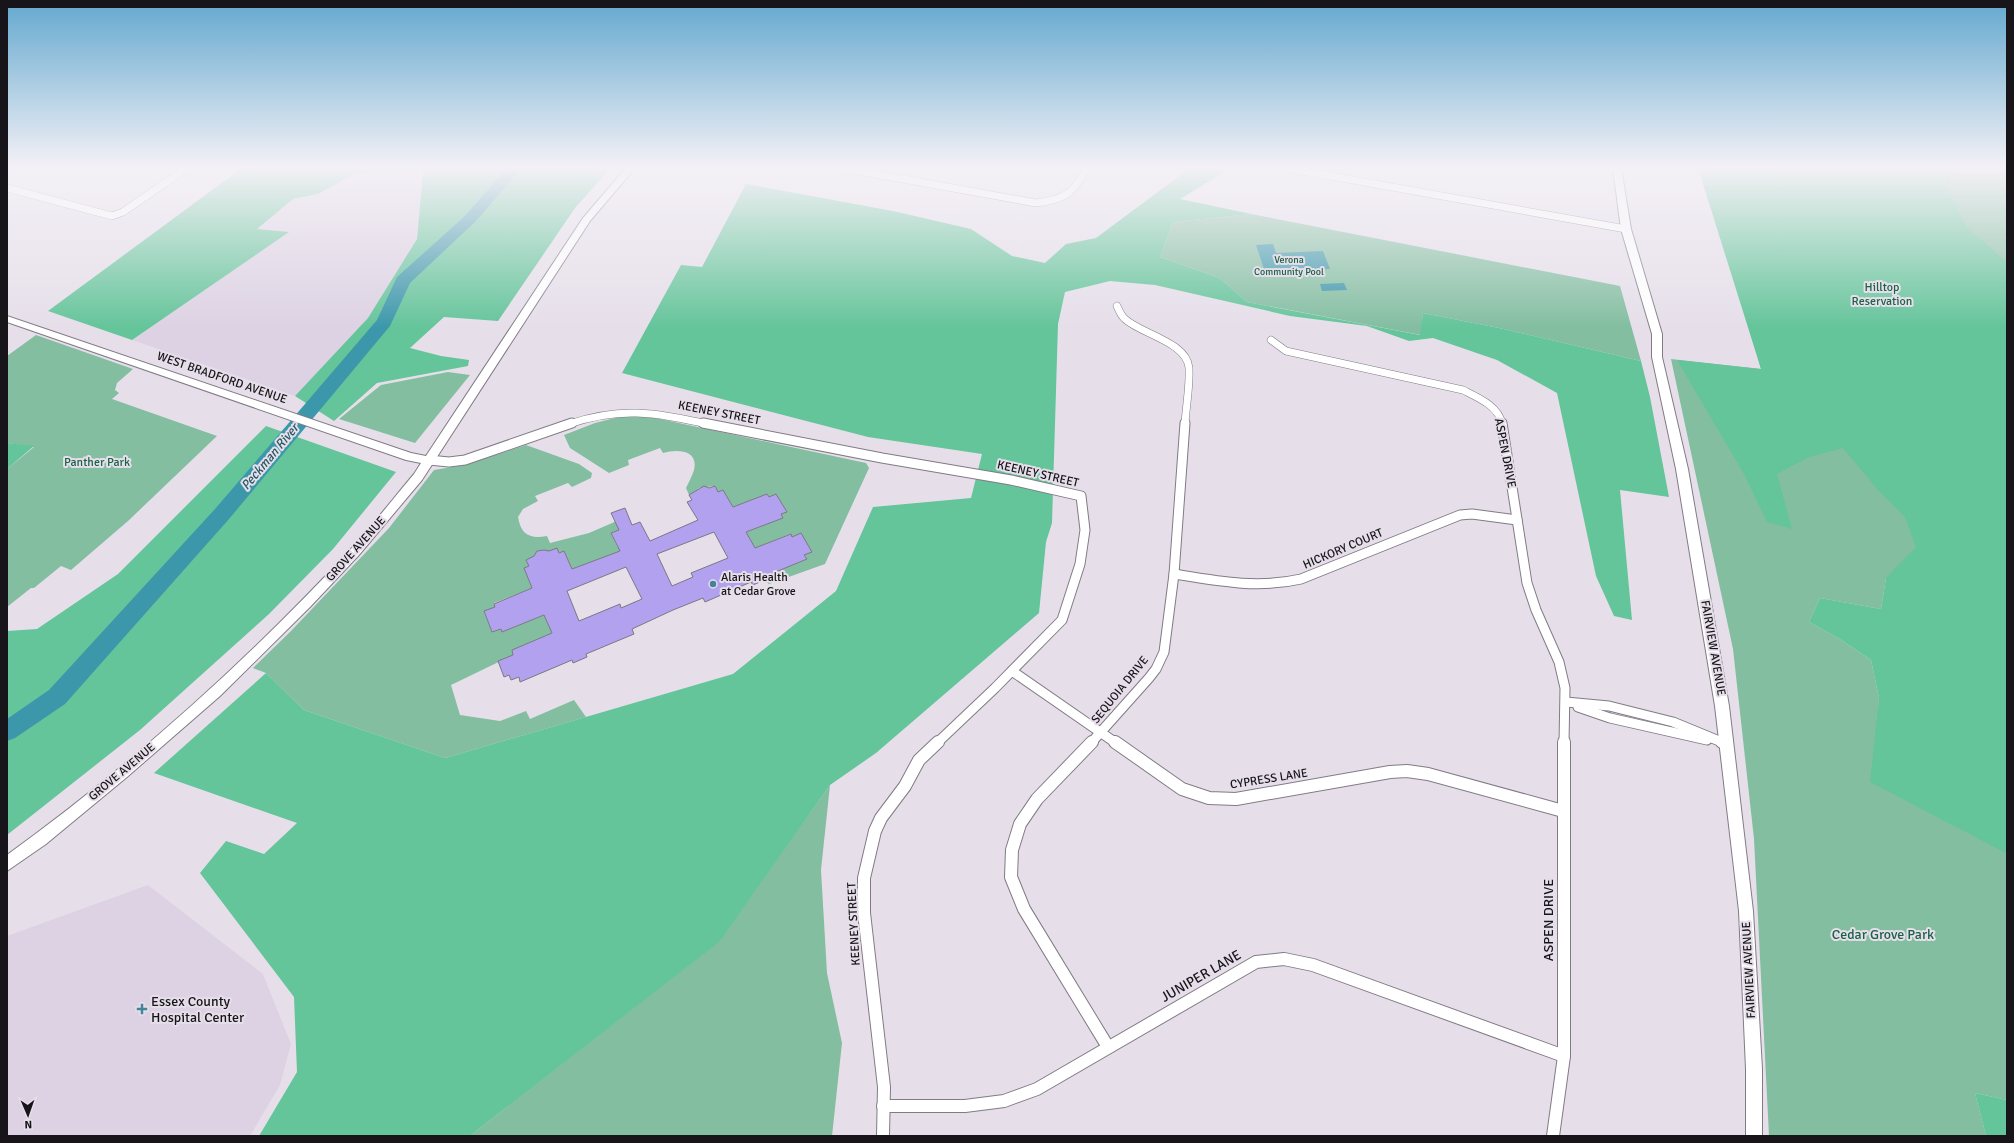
<svg xmlns="http://www.w3.org/2000/svg" width="2014" height="1143" font-family="Signika,sans-serif">
<rect width="100%" height="100%" fill="#e6dfea"/>
<!-- built -->
<g fill="#ddd2e3">
<path d="M405,170l18,2 -6,67 -49,79 -73,78 -163,-56 156,-108 -31,-3 36,-30 25,-5 38,-21z"/>
<path d="M148,885l115,89 28,70 -11,41 -30,51h-243v-200z"/>
</g>
<!-- green -->
<g fill="#83bea1" fill-rule="evenodd">
<path d="M1707,168h300v932l-32,-7 11,43h-217l-15,-297 -21,-190 -62,-290 90,10zM1886,578l120,274 -129,-124 2,-30 -8,-38 -33,-22 -29,-16 11,-24 61,11z"/>
<path d="M1251,214l369,72 21,75 -142,-33 -76,-15 -2,22 -174,-33 -27,-24 -60,-21 13,-35z"/>
<path d="M36,335l97,34 -16,14 -2,7 4,3 -7,6 105,37 -89,85 -57,49 -10,-4 -27,22h-3l-24,19v-138l27,-22 -27,-4v-87z"/>
<path d="M448,372l22,3 -55,68 -76,-24 42,-34z"/>
<path d="M623,416h23l220,47 3,5 -44,96 -56,20 -8,-6 46,-19 -3,-4 -3,-22 -9,4 -2,-3 -35,14 -9,-16 36,-14 -1,-4 6,-2 -11,-18 -7,3 -2,-3 -34,13 -10,-17 -5,2 -3,-6 -16,2 -4,5 -6,2 -3,-7c3,-6 6,-12 8,-18 5,-21 -18,-21 -31,-17l-3,-5 -32,12 1,5 -20,8 -39,-25 -6,-13 31,-12z"/>
<path d="M526,445l53,19 13,9 -1,5 -19,9 -4,-4 -33,13 3,5 -15,8 -5,8c3,18 12,22 29,19l3,7 39,-10 30,-13 4,9 -12,4 6,13 6,4 -51,19 -8,-18c-9,4 -17,-2 -27,0l-3,6 -8,3 3,6 -5,2 8,20 -38,15 1,4 -11,5 8,20 9,-3 1,3 42,-17 8,18 -40,17 1,5 -62,30 9,30 40,6 26,-10 4,8 44,-19 12,17 -141,41 -141,-48 -38,-37 -13,-5 38,-37 98,-103 45,-58 30,-5z"/>
<path d="M830,785l-9,85 6,103 15,70 -10,93h-362l248,-194z"/>
</g>
<!-- forest -->
<g fill="#64c49a">
<path d="M242,168h371l-4,2 -34,38 -77,113 -54,-4 -34,31 31,8 28,4 -1,6 -91,17 -43,38 -39,-25 73,-78 49,-79 6,-67 -18,-2 -49,3 -38,21 -25,5 -36,30 32,3 -157,108 -84,-29z"/>
<path d="M1190,168h41l-51,31 71,15 -78,8 -13,35 60,21 27,24 173,33 3,-22 76,15 142,33 9,36 19,100 -49,-7 12,130 -18,-4 -18,-40 -39,-183 -60,-33 -64,-22 -24,3 -42,-15 -77,-10 -135,-31 -45,-4 -45,11 -7,32 -6,199 -6,19 -7,71 -163,140 -46,32 -111,157 -249,194h-211l38,-64 -3,-75 -94,-124 26,-32 38,13 33,-31 -143,-50 112,-100 38,37 141,48 288,-84 103,-83 37,-84 98,-9 11,-44 -114,-17 -246,-64 59,-108 21,2 44,-83 147,27 78,18 41,27 33,7 21,-19 30,-6z"/>
<path d="M1698,168h256l-6,22 19,38 40,34v593l-1,-2 -136,-71 9,-84 -8,-38 -33,-22 -29,-16 11,-24 61,11 5,-31 30,-31 -11,-30 -27,-27 -35,-42 -34,9 -32,17 15,55 -25,-7 -23,-48 -67,-114 84,9z"/>
<path d="M266,426l130,46 -63,77 -64,65 -129,116 -133,105v-204l30,-2 81,-55z"/>
<path d="M7,443l27,3 -27,23z"/>
<path d="M1975,1093l32,7v36h-21z"/>
</g>
<!-- water -->
<g fill="#3c97aa">
<path d="M1273,244l3,9 47,-2 7,18 -65,3 -9,-27z"/>
<path d="M1344,283l3,7 -25,1 -2,-7z"/>
</g>
<g fill="none" stroke-linecap="round" stroke-linejoin="round">
<!-- river -->
<path fill="#3c97aa" fill-rule="evenodd" d="M507,168h15l-47,54 -65,61 -20,43 -161,193 -164,185 -50,34 -8,3v-22l42,-29 166,-181 162,-189 20,-43 68,-61z"/>
</g>
<!-- building -->
<path fill="#b1a1ef" stroke="#7a7883" fill-rule="evenodd" d="M704,486l5,2 6,-2 3,6 5,-2 10,17 34,-13 2,3 7,-3 11,18 -6,2 2,4 -37,14 9,16 36,-14 1,3 9,-4 11,19 -8,3 3,4 -46,19 1,3 -9,4 -2,-3 -46,20 -2,-4 -30,12 -41,19 2,5 -48,20 1,3 -14,6 -1,-3 -52,22 -1,-5 -8,3 -2,-5 -5,2 -6,-16 15,-6 -1,-5 40,-17 -8,-18 -42,17 -1,-3 -9,3 -8,-21 11,-4 -1,-3 38,-16 -8,-20 5,-2 -3,-6 8,-4 3,-5 7,-1 5,1 8,-3 2,5 5,-2 8,18 48,-18 -9,-18 8,-3 -8,-17 14,-5 7,17 8,-3 10,19 48,-21 -11,-18 5,-2 -3,-5zM714,532l14,26 -37,15 2,4 -21,9 -15,-32zM626,567l16,32 -21,9 -1,-4 -41,17 -12,-30z"/>
<g fill="none" stroke-linecap="round" stroke-linejoin="round">
<!-- street-far2 casing -->
<g stroke="#817b85" stroke-width="8">
<g id="street-far2">
<path d="M842,168l194,35c28,-3 38,-10 51,-35"/>
<path d="M1286,168l340,61"/>
<path d="M7,188l105,28 11,-4 64,-44"/>
<path d="M1117,306c2,4 4,10 8,13 16,15 62,23 64,49 1,18 -3,38 -4,56"/>
<path d="M1271,340l15,11 177,39c14,7 36,16 39,34"/>
<path d="M569,424c54,-18 85,-11 139,0"/>
</g>
</g>
<!-- street-far1 casing -->
<g stroke="#817b85" stroke-width="11">
<g id="street-far1">
<path d="M703,423l179,35 129,22 70,16 4,34 -5,34 -18,56 -67,68 -58,55"/>
<path d="M1502,423l25,160 9,27 23,52 6,26 -1,55"/>
<path d="M429,460l20,2 16,-2 107,-37"/>
<path d="M1174,574c43,7 84,15 127,5l159,-64 12,-1 45,6"/>
<path d="M1012,671l104,72"/>
<path d="M1566,702l43,4 64,16 51,21"/>
<path d="M1578,707l32,11 97,22"/>
<path d="M1091,743l58,-65 7,-9 8,-17 10,-78 11,-151"/>
</g>
</g>
<!-- street casing -->
<g stroke="#817b85" stroke-width="14">
<g id="street">
<path d="M1092,742l-55,57 -17,25 -8,26 -1,27 13,32 84,138"/>
<path d="M1115,742l67,47 27,9 27,1 154,-27 17,-1 21,3 135,37"/>
<path d="M1722,742l4,2"/>
<path d="M883,1106h82l39,-5 33,-12 219,-127 28,-3 29,6 251,91"/>
<path d="M883,1136l1,-49 -20,-174v-35l11,-47 6,-13 24,-32 14,-26 19,-18"/>
<path d="M1553,1136l11,-80v-314"/>
</g>
</g>
<!-- secondary casing -->
<g stroke="#817b85" stroke-width="2">
<g id="secondary">
<path d="M626,168h9l-45,53 -168,259 -63,75 -49,52 -90,89 -93,81 -81,67 -39,27v-16c123,-89 239,-193 343,-305 22,-24 43,-51 64,-76l7,-11 -15,-3 -399,-138v-6l404,137 15,3 157,-238z"/>
<path d="M1613,168h8l10,61 31,105v23l26,112 41,237 24,205 9,158v67h-16v-67l-7,-158 -24,-205 -39,-237 -24,-112v-23l-31,-105z"/>
</g>
</g>
<!-- street-far2 -->
<use href="#street-far2" stroke="#fff" stroke-width="7"/>
<!-- street-far1 -->
<use href="#street-far1" stroke="#fff" stroke-width="9"/>
<!-- street -->
<use href="#street" stroke="#fff" stroke-width="12"/>
<!-- secondary -->
<use href="#secondary" fill="#fff" fill-rule="evenodd"/>
</g>
<!-- sky -->
<linearGradient id="sky" x2="0" y2="1"><stop stop-color="#63a8cf"/><stop offset="0.51" stop-color="#f4f1f6"/><stop offset="1" stop-color="#f4f1f6" stop-opacity="0"/></linearGradient>
<rect width="2014" height="328" fill="url(#sky)"/>
<!-- markers -->
<g fill="#448398" stroke="#e6dfea" stroke-width="1.5">
<circle cx="713" cy="584" r="4"/>
<path d="M140 1003h4v4h4v4h-4v4h-4v-4h-4v-4h4z"/>
</g>
<g text-anchor="middle" dominant-baseline="central" stroke-width="4" stroke-linejoin="round" paint-order="stroke">
<!-- far-park labels -->
<g font-size="10" fill="#196246" stroke="#e6dfea">
<text x="1289" y="260">Verona<tspan x="1289" dy="12">Community Pool</tspan></text>
</g>
<!-- park labels -->
<g font-size="12" fill="#196246" stroke="#e6dfea">
<text x="1882" y="287">Hilltop<tspan x="1882" dy="14">Reservation</tspan></text>
<text x="97" y="462">Panther Park</text>
</g>
<!-- street labels -->
<g font-size="12" fill="#171519" stroke="#e6dfea">
<text transform="translate(222 378) rotate(19)">WEST BRADFORD AVENUE</text>
<text transform="translate(719 413) rotate(11)">KEENEY STREET</text>
<text transform="translate(1505 453) rotate(79)">ASPEN DRIVE</text>
<text transform="translate(1038 474) rotate(13)">KEENEY STREET</text>
<text transform="translate(356 549) rotate(-48)">GROVE AVENUE</text>
<text transform="translate(1343 549) rotate(-23)">HICKORY COURT</text>
<text transform="translate(1713 648) rotate(80)">FAIRVIEW AVENUE</text>
<text transform="translate(1120 690) rotate(-51)">SEQUOIA DRIVE</text>
<text transform="translate(122 772) rotate(-40)">GROVE AVENUE</text>
<text transform="translate(1269 779) rotate(-9)">CYPRESS LANE</text>
<text transform="translate(854 924) rotate(-93)">KEENEY STREET</text>
<text transform="translate(1749 970) rotate(-93)">FAIRVIEW AVENUE</text>
</g>
<!-- poi labels -->
<g font-size="12" fill="#171519" stroke="#e6dfea" text-anchor="start">
<text x="721" y="577">Alaris Health<tspan x="721" dy="14">at Cedar Grove</tspan></text>
</g>
<!-- water labels -->
<g font-size="13" font-style="italic" fill="#275964" stroke="#e6dfea">
<text transform="translate(270 457) rotate(-50)">Peckman River</text>
</g>
<!-- near-street labels -->
<g font-size="14" fill="#171519" stroke="#e6dfea">
<text transform="translate(1548 920) rotate(-90)">ASPEN DRIVE</text>
<text transform="translate(1201 976) rotate(-30)">JUNIPER LANE</text>
</g>
<!-- near-park labels -->
<g font-size="14" fill="#196246" stroke="#e6dfea">
<text x="1883" y="934">Cedar Grove Park</text>
</g>
<!-- near-poi labels -->
<g font-size="14" fill="#171519" stroke="#e6dfea" text-anchor="start">
<text x="151" y="1001">Essex County<tspan x="151" dy="16">Hospital Center</tspan></text>
</g>
</g>
<!-- border -->
<rect width="2014" height="1143" fill="none" stroke="#171519" stroke-width="16"/>
<!-- north arrow -->
<g transform="translate(28 1115) rotate(178)" stroke="#e6dfea" stroke-width="3" paint-order="stroke">
<path d="M0-3L7 15L0 10L-7 15Z" fill="#171519"/>
<text y="-6" font-size="11" font-weight="bold" text-anchor="middle" fill="#171519">N</text>
</g>
</svg>
